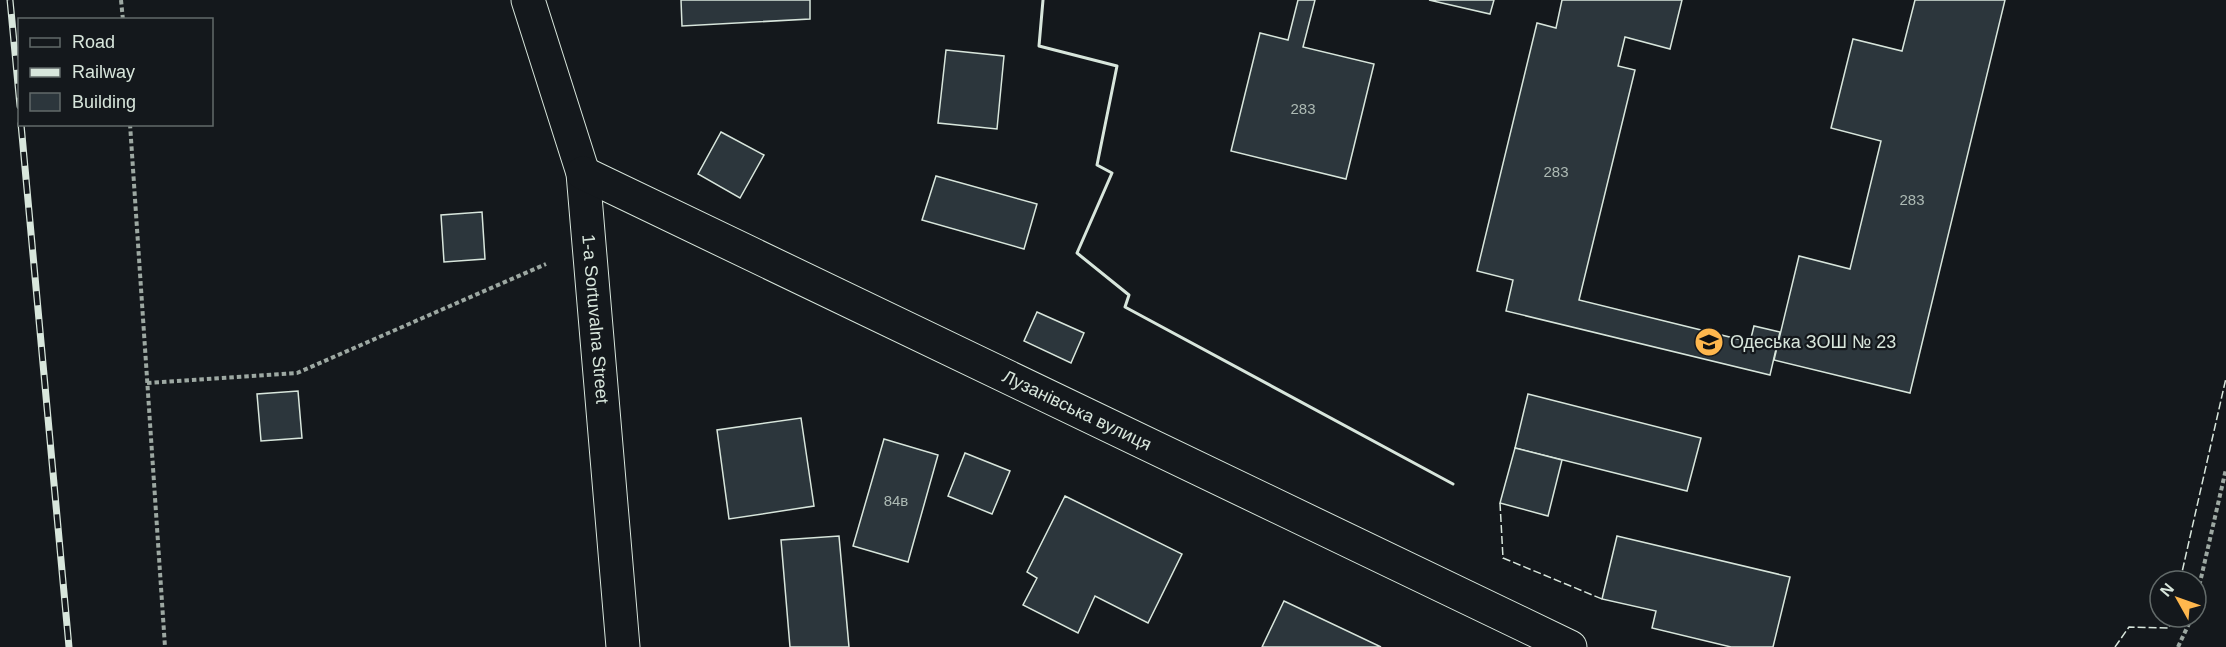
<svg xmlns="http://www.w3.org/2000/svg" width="2226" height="647" font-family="Helvetica,sans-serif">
<rect width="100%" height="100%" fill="#14181c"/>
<!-- building -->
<g fill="#2c363c" stroke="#d8e6dc" stroke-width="1.5">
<path d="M681,0h129v19l-128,7z"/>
<path d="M1298,0h17l-12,47 71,17 -28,115 -115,-28 29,-118 28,7z"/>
<path d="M1429,0h65l-4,14z"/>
<path d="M1562,0h120l-12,49 -45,-12 -7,29 17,4 -56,230 171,42 4,-16 26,6 -10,43 -264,-64 7,-31 -36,-9 60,-248 19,5z"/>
<path d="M1915,0h90l-95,393 -136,-33 25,-104 51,13 31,-128 -50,-13 22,-89 49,12z"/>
<path d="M946,50l58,6 -7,73 -59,-6z"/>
<path d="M721,132l43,23 -24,43 -42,-24z"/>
<path d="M936,176l101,28 -13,45 -102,-29z"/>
<path d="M482,212l3,47 -41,3 -3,-47z"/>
<path d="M1037,312l47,21 -13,30 -47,-22z"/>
<path d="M298,391l4,47 -41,3 -4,-47z"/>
<path d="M1528,394l173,44 -14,53 -172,-43z"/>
<path d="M801,418l13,88 -85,13 -12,-89z"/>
<path d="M884,439l54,16 -30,107 -55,-16z"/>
<path d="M1515,448l47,12 -14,56 -48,-13z"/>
<path d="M965,453l45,18 -18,43 -44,-18z"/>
<path d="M1065,496l117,58 -34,69 -53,-27 -17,37 -55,-28 14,-27 -10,-6z"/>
<path d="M839,536l10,111h-59l-9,-107z"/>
<path d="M1617,536l173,41 -17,70h-42l-79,-19 4,-17 -54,-12z"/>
<path d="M1284,601l97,46h-119z"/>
</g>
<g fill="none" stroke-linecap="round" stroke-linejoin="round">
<!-- minor casing -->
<g stroke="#d8e6dc" stroke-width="35">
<g id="minor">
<path id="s1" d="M528,0l55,173 40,474"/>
<path id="s2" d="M583,173l987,474"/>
</g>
</g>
<!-- path -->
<g stroke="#9da8a2" stroke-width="4" stroke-dasharray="4.5 3" stroke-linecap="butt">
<path d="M121,0l2,20"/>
<path d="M130,124l35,523"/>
<path d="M147,383l150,-10 249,-109"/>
<path d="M2196,600l30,-131"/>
<path d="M2178,647l14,-30"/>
</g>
<!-- minor -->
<use href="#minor" stroke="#14181c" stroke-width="33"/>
<!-- rail casing -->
<g stroke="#d8e6dc" stroke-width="7">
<g id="rail">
<path d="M10,0l10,106"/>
<path d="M21,124l48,523"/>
</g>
</g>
<!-- rail -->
<use href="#rail" stroke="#14181c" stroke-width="4.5" stroke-dasharray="14" stroke-linecap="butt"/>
<!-- fence -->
<g stroke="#d8e6dc" stroke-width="1.5" stroke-dasharray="8 3" stroke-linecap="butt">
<path d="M1500,503l3,55 99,41"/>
<path d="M2180,581l46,-203"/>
<path d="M2115,647l14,-20 40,1 3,-11"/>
</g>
<!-- wall -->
<path stroke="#d8e6dc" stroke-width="3" d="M1043,0l-4,46 78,20 -20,99 15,8 -35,80 52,42 -4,12 328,177"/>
</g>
<!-- icons -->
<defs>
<g id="school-disc" transform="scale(1.5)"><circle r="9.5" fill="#ffb74d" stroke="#14181c"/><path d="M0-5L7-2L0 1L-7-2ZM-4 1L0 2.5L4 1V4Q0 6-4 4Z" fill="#111"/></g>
</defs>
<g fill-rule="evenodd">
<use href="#school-disc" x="1709" y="342"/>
</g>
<g text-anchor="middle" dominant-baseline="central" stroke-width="4.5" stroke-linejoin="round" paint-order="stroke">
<!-- number labels -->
<g font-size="15" fill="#adbab4">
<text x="1303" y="108">283</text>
<text x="1556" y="171">283</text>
<text x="1912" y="199">283</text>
<text x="896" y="500">84в</text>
</g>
<!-- street labels -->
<g font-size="18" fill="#d8e6dc" stroke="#14181c">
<text stroke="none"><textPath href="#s1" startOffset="328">1-a Sortuvalna Street</textPath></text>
<text stroke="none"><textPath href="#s2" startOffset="548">Лузанівська вулиця</textPath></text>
</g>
<!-- poi labels -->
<g font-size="18" fill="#d8e6dc" stroke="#14181c" text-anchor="start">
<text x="1730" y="342">Одеська ЗОШ № 23</text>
</g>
</g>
<!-- legend -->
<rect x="18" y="18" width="195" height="108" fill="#14181c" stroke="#626a69" stroke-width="1.5"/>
<rect x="30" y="38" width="30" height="9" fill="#14181c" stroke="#626a69" stroke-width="1.5"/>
<text x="72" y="48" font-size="18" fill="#d8e6dc">Road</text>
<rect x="30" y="68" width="30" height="9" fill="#d8e6dc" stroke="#626a69" stroke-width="1.5"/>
<text x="72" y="78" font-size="18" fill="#d8e6dc">Railway</text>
<rect x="30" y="93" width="30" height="18" fill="#2c363c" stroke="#626a69" stroke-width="1.5"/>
<text x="72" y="108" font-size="18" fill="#d8e6dc">Building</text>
<!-- north arrow -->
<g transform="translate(2178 599) rotate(310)"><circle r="28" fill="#14181c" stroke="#626a69" stroke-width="1.5"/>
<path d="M0-4.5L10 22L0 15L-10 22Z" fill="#ffb74d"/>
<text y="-9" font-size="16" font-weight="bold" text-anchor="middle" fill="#d8e6dc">N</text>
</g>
</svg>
